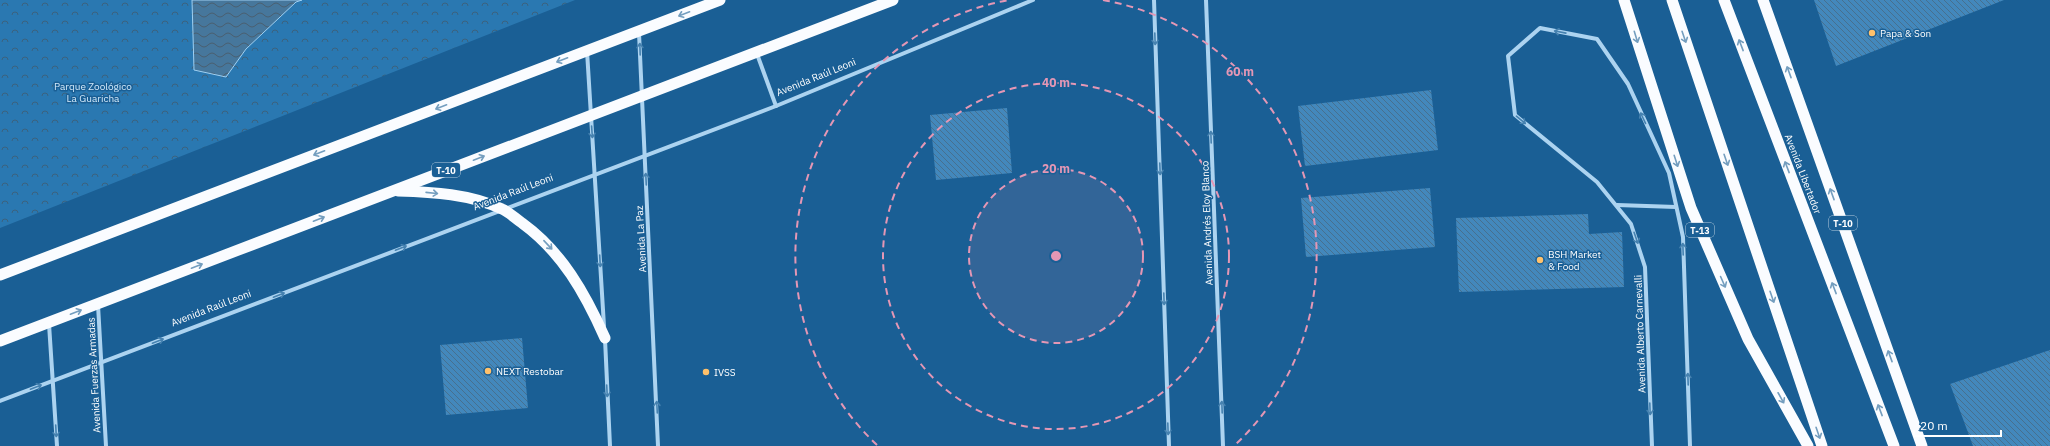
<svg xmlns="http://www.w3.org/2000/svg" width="2050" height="446" font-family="'IBM Plex Sans',sans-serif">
<defs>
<pattern id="forest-crowns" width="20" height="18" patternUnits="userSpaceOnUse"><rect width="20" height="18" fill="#2a78b1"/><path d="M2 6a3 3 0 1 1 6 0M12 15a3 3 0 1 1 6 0" fill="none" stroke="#3b627e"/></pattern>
<pattern id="water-waves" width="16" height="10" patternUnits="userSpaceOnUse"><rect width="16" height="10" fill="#46779c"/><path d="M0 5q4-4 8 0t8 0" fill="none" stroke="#495f70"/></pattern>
<pattern id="building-back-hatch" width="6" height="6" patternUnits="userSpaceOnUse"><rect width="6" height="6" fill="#4388bc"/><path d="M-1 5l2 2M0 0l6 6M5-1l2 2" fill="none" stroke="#47708f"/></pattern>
</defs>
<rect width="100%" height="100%" fill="#1a5f95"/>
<!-- forest -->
<path fill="url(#forest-crowns)" d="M0,0h575l-575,228z"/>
<!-- water -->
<path fill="url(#water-waves)" stroke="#9fd0f2" d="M192,0h110l-6,2 -50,47 -20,28 -32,-7z"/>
<!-- building -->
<g fill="url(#building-back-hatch)">
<path d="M1814,0h190l-168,66z"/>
<path d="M1431,90l7,60 -133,16 -7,-60z"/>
<path d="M1007,108l5,65 -76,7 -6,-65z"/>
<path d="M1430,188l5,59 -129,10 -5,-59z"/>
<path d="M1588,214l1,20 33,-2 2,55 -165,5 -3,-74z"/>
<path d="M522,338l6,70 -82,7 -6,-70z"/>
<path d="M2050,350v96h-77l-23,-62z"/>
</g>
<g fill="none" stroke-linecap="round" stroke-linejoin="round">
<!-- minor -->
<g stroke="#acd3f0" stroke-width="4">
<path d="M1154,0l15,446"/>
<path d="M1206,0l17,446"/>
<path d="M639,33l19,413"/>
<path d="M587,51l17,275"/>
<path d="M757,54l19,52"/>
<path d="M1617,205l59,2"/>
<path d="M98,305l8,141"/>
<path d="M49,324l8,122"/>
<path d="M605,339l5,107"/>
<path d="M0,401l776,-295 257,-106"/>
<path d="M1652,446l-7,-179 -14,-43 -34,-42 -82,-67 -7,-59 32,-28 57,11 31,45 41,89 14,64 7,209"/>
</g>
<!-- trunk -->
<g stroke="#fafcff" stroke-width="11">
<path d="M1624,0l67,208 57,131 60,107"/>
<path d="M1672,0l150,446"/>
<path d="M1724,0l170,446"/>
<path d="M1763,0l159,446"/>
<path d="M398,191c35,1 72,3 104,18 7,3 14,10 20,14 40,29 63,70 83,115"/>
<path d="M0,275l720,-275"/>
<path d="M0,341l893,-341"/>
</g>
</g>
<!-- one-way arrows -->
<defs><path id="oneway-shaft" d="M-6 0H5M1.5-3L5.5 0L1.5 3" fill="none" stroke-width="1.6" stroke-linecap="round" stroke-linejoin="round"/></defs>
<g stroke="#749ebf">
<use href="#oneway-shaft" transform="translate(684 14) rotate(159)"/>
<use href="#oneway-shaft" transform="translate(1636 37) rotate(73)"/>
<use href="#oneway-shaft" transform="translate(1684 37) rotate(71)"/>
<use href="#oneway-shaft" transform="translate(1741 45) rotate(-111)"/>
<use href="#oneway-shaft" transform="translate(562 60) rotate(159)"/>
<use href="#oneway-shaft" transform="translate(1789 72) rotate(-110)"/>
<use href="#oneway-shaft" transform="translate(441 107) rotate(159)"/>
<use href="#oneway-shaft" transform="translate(319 153) rotate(159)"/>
<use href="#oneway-shaft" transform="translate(479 158) rotate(-21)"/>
<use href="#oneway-shaft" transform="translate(1726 160) rotate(71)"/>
<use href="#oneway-shaft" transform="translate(1676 161) rotate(72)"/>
<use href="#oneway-shaft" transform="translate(1787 167) rotate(-111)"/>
<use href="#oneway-shaft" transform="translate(432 193) rotate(6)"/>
<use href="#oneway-shaft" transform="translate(1832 194) rotate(-110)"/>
<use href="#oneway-shaft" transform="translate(319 219) rotate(-21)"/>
<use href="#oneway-shaft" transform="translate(548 245) rotate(47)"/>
<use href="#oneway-shaft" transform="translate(197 266) rotate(-21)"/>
<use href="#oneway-shaft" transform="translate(1723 282) rotate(66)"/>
<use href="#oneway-shaft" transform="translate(1834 288) rotate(-111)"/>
<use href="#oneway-shaft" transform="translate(1772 297) rotate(71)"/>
<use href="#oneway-shaft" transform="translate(76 312) rotate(-21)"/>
<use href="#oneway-shaft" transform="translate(1890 356) rotate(-110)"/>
<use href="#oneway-shaft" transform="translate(1781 398) rotate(61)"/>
<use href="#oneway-shaft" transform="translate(1880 410) rotate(-111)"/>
<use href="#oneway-shaft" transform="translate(1818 433) rotate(71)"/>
</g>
<g stroke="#4682b0">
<use href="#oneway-shaft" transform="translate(1560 32) rotate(-169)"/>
<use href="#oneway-shaft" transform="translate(1155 39) rotate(88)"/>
<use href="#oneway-shaft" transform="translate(640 49) rotate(-92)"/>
<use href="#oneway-shaft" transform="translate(1643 118) rotate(-115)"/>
<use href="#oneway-shaft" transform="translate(1521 120) rotate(40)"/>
<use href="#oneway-shaft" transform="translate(592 132) rotate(86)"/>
<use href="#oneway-shaft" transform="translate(1211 137) rotate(-92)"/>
<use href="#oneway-shaft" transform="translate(1160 169) rotate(88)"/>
<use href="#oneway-shaft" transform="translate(646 179) rotate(-93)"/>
<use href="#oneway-shaft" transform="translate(1636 238) rotate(71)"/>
<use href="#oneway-shaft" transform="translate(401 248) rotate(-21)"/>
<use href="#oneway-shaft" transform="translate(1683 249) rotate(-92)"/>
<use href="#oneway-shaft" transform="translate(600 261) rotate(87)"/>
<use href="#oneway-shaft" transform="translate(279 295) rotate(-21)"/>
<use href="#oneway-shaft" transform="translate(1164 299) rotate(88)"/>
<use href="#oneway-shaft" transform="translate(158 341) rotate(-21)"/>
<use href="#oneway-shaft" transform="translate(1688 379) rotate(-92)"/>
<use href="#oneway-shaft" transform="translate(36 387) rotate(-21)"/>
<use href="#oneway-shaft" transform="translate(607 391) rotate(87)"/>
<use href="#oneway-shaft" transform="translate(657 407) rotate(-93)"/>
<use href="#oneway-shaft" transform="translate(1222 407) rotate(-92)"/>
<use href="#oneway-shaft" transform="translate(1650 409) rotate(88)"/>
<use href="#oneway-shaft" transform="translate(1168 429) rotate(88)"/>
<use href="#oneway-shaft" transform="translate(56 431) rotate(87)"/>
</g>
<!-- distance rings -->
<circle cx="1056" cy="256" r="87" fill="#e497b5" fill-opacity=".12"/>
<g fill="none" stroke="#e497b5" stroke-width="2" stroke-dasharray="7 5">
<circle cx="1056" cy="256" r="87"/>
<circle cx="1056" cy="256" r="173"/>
<path d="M877 445A260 260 0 0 1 1009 0M1103 0A260 260 0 0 1 1235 445"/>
</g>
<!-- markers -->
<g fill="#ffc16b" stroke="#1a5f95" stroke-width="1.5">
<circle cx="1872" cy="33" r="4"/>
<circle cx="1540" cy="260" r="4"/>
<circle cx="488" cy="371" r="4"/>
<circle cx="706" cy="372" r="4"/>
</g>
<g text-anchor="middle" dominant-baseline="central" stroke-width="3" stroke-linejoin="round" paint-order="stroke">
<!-- shield labels -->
<g fill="#1a5f95" stroke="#bacfdf" stroke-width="1">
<rect x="432" y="163" width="28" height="14" rx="3"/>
<rect x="1829" y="216" width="28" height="14" rx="3"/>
<rect x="1686" y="223" width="28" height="14" rx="3"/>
</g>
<g font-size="9" font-weight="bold" fill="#fff">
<text x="446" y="170">T-10</text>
<text x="1843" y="223">T-10</text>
<text x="1700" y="230">T-13</text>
</g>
<!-- poi labels -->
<g font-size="10" fill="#fff" stroke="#1a5f95" text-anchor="start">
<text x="1880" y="33">Papa &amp; Son</text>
<text x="1548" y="254">BSH Market<tspan x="1548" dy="12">&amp; Food</tspan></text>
<text x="496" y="371">NEXT Restobar</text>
<text x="714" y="372">IVSS</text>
</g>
<!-- street labels -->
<g font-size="10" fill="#fff" stroke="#1a5f95">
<text transform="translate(816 77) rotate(-22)">Avenida Raúl Leoni</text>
<text transform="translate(1803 174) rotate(69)">Avenida Libertador</text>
<text transform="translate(513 192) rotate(-21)">Avenida Raúl Leoni</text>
<text transform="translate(1207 223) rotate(-92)">Avenida Andrés Eloy Blanco</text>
<text transform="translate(641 239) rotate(-93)">Avenida La Paz</text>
<text transform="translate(211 308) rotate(-21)">Avenida Raúl Leoni</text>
<text transform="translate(1640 334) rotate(-92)">Avenida Alberto Carnevalli</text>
<text transform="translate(94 375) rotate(-93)">Avenida Fuerzas Armadas</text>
</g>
<!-- park labels -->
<g font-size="10" fill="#d3eafb" stroke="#1a5f95">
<text x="93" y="86">Parque Zoológico<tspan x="93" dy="12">La Guaricha</tspan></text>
</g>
</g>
<circle cx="1056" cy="256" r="6" fill="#e497b5" stroke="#1a5f95" stroke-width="2"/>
<g font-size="12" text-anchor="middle" font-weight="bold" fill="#e497b5" stroke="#1a5f95" stroke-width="3" stroke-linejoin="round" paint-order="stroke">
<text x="1240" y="76">60 m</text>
<text x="1056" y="87">40 m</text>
<text x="1056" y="173">20 m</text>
</g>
<!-- scale -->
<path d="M1914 430v6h87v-6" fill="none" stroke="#ffffff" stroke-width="2"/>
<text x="1920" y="430" font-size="12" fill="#ffffff" stroke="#1a5f95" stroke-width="3" paint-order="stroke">20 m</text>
</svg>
